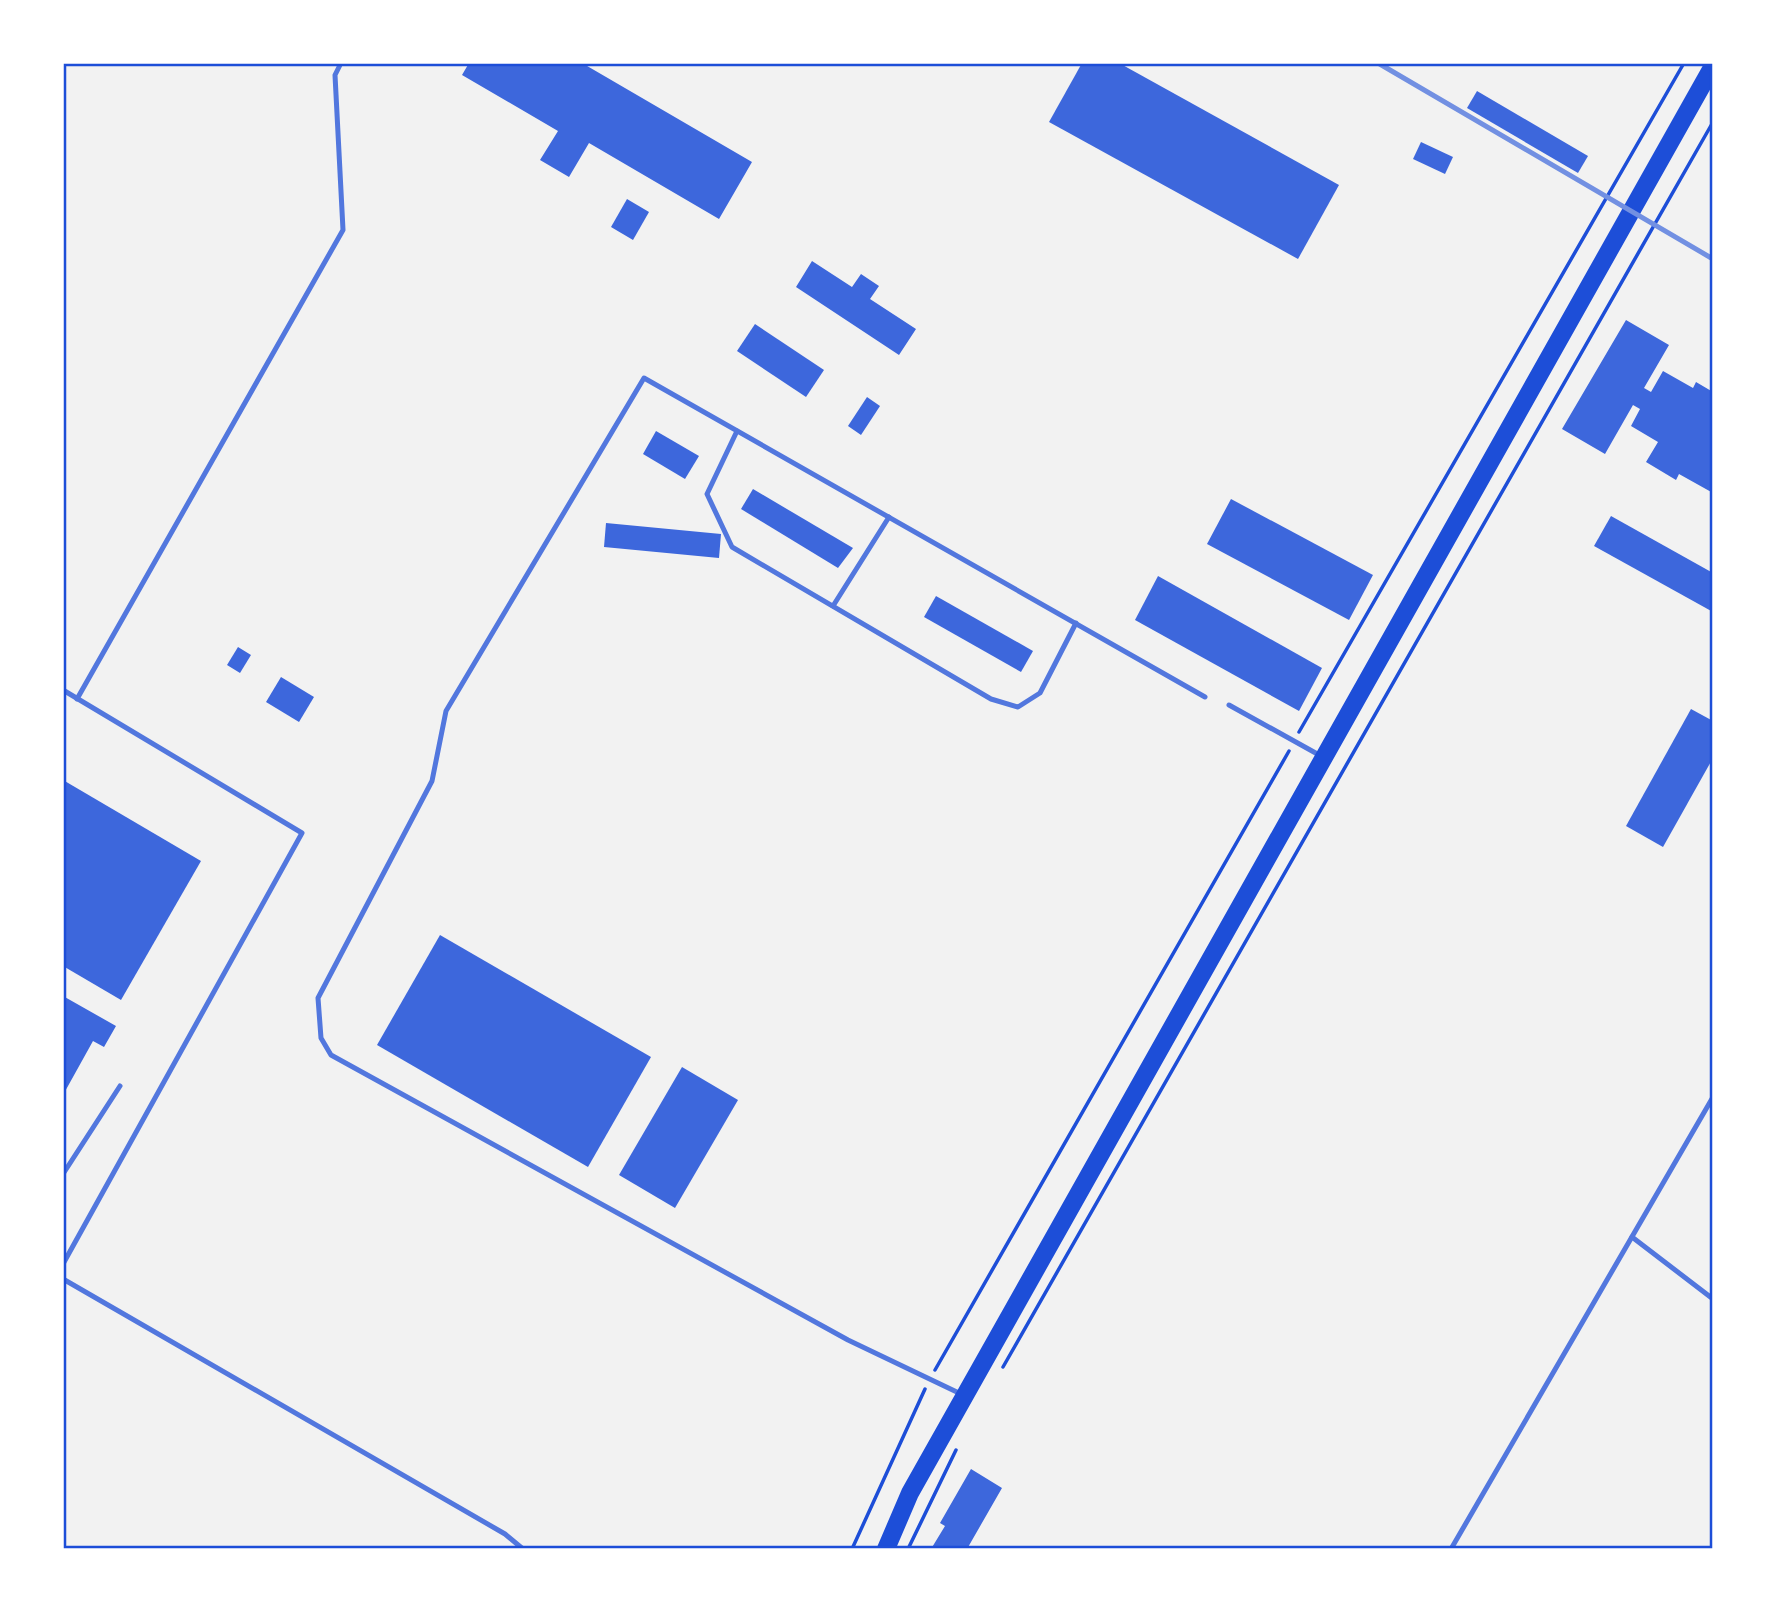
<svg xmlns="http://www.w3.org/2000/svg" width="1776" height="1612" font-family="Rubik,sans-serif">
<rect width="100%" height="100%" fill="#f2f2f2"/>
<!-- building -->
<g fill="#3d67dc">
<path d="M469,63h113l170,99 -33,57 -130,-76 -20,34 -29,-17 18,-29 -96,-56z"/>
<path d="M1082,63h37l220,122 -41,74 -249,-137z"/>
<path d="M1477,91l111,65 -10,17 -111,-65z"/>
<path d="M1421,142l32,15 -8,17 -32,-15z"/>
<path d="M627,199l22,13 -16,28 -22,-13z"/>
<path d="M812,261l40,26 9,-13 18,12 -9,13 46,30 -17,26 -103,-68z"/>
<path d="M1626,320l43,25 -25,43 7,4 12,-21 30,17 3,-6 17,10v101l-34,-19 -3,6 -30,-18 12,-20 -27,-16 9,-17 -7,-4 -28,49 -43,-25z"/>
<path d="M755,324l69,46 -18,27 -69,-46z"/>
<path d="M867,397l13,9 -19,29 -13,-9z"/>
<path d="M656,431l43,25 -14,23 -42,-25z"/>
<path d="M753,489l100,59 -15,20 -97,-59z"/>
<path d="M1231,499l142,76 -24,45 -142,-76z"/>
<path d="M1611,516l102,57v39l-119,-66z"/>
<path d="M606,523l115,11 -2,24 -115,-11z"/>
<path d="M1158,576l164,92 -23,43 -164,-91z"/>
<path d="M936,596l97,55 -12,21 -97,-55z"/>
<path d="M238,647l13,8 -11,18 -13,-8z"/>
<path d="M281,677l33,20 -15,25 -33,-20z"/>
<path d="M1691,709l22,12v37l-50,89 -37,-21z"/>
<path d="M63,780l138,81 -80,139 -58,-34z"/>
<path d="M440,935l211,122 -63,110 -211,-122z"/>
<path d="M63,996l53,30 -12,21 -11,-6 -30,54z"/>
<path d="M682,1067l56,33 -63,108 -56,-33z"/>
<path d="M971,1469l31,19 -35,61h-36l14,-23 -5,-3z"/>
</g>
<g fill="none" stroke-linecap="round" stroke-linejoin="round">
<!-- path -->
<g stroke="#1d4ed8" stroke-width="3.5">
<path d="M1299,732l385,-669"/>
<path d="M1003,1367l710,-1245"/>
<path d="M935,1370l354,-619"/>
<path d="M852,1549l73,-160"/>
<path d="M908,1549l48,-99"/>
</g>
<!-- service -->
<g stroke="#5277de" stroke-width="5">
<path d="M737,431l-30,63 25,53 259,152 27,8 22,-14 36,-70"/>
<path d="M833,606l56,-89"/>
<path d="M63,690l239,143 -239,431"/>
<path d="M77,699l266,-469 -8,-155 6,-12"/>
<path d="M1229,705l92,51"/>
<path d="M63,1174l57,-88"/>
<path d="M1632,1237l81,62"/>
<path d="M63,1279l442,255 18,15"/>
<path d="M961,1394l-113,-54 -517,-285 -10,-17 -3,-40 114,-217 14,-70 198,-333 561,319"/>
<path d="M1451,1549l262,-452"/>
</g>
<!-- primary -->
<path stroke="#1d4ed8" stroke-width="18" d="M886,1549l24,-56 803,-1427"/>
<!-- rail -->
<path stroke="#7290e2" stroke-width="5" d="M1378,63l335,196"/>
</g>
<!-- border -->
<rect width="1776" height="1612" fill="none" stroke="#ffffff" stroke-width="130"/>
<rect x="65" y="65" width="1646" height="1482" fill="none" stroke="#1d4ed8" stroke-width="2.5"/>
</svg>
